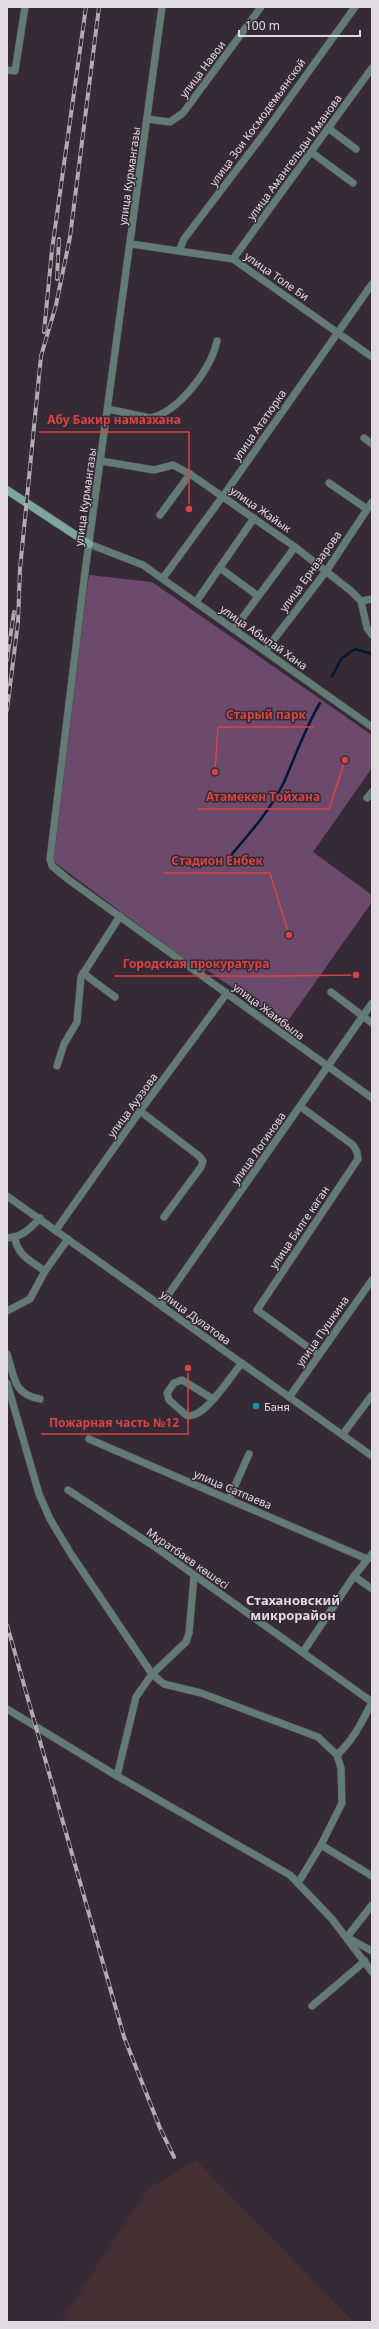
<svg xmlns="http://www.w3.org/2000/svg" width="379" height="2329" font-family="'Noto Sans',sans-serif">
<rect width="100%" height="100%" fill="#352a35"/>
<!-- industrial -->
<path fill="#443033" d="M196,2160l158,162h-294l89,-134z"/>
<!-- green -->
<path fill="#6c4a6b" d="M89,575l63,7 220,153v33l-59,84 59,43v7l-87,123 -79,-56 -2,5 -151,-113 8,-86z"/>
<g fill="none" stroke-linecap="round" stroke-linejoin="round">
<!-- stream -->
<g stroke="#001735" stroke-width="2.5">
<path d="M332,676l10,-18 13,-9 17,5"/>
<path d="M232,854c19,-22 39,-45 52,-72 12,-27 21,-54 36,-79"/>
</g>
<!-- street casing -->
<g stroke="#514651" stroke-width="8">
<g id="street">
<path d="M162,7l-77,565 -35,287 2,7 17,14 303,218"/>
<path d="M7,70l8,1 10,-64"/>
<path d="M147,119l23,3 13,-9 78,-106"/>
<path d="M328,128l28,21"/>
<path d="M311,152l42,31"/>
<path d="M131,244l102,15 139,98"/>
<path d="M179,251l5,-12 82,-108 89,-124"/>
<path d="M233,259l139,-191"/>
<path d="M108,409l42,9c29,-6 61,-49 67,-77"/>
<path d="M364,438l8,6"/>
<path d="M101,461l53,9 19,-5 17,9 105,73 56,44 10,10 6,27 5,7"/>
<path d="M329,483l38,26"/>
<path d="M160,515l30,-41"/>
<path d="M89,544l54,21 229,162"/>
<path d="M220,568l38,28"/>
<path d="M163,578l60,-82 149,-212"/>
<path d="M361,601l11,-2"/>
<path d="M196,602l58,-84"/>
<path d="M234,629l61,-82"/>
<path d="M265,651l62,-81 45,-68"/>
<path d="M367,798l5,-6"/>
<path d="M83,973l32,24"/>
<path d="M331,992l41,31"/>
<path d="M57,1066l7,-22 13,-22 4,-45 39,-61"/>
<path d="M301,1107l52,38 4,7 1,7 -101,151 62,45"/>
<path d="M140,1111l59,45 4,5 -2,6 -37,50"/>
<path d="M7,1196l365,260"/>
<path d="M56,1230l84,-119 87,-118"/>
<path d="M7,1238c15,-1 23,-9 33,-20"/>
<path d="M15,1238c2,17 17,24 30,33"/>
<path d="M161,1305l211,-302"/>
<path d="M7,1311l23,-12 15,-28 23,-32"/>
<path d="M7,1354c8,24 6,40 33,45"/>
<path d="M7,1383l32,111 11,25 21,35 81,120 12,10 37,9 117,44 19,18 4,13 1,35 -21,42 -23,38"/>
<path d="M290,1396l82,-116"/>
<path d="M213,1399l-31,-19 -8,3 -7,10 2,7 17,15c17,7 45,-40 56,-52"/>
<path d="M343,1434l29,-39"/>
<path d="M89,1439l278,120"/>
<path d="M68,1490l87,57 217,155"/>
<path d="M229,1499l20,-45"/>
<path d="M354,1576l18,13"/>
<path d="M303,1652l51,-76 18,-22"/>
<path d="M7,1709l110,67 173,99 42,44 40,53"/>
<path d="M337,1755c17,-16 25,-33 35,-53"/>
<path d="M117,1776l19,-79 16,-23 34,-32 3,-9 5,-57"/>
<path d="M321,1845l51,31"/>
<path d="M347,1937l25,-32"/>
<path d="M350,1939l22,12"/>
<path d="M312,2006l53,-45"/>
</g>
</g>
<!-- secondary casing -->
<g stroke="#514651" stroke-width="9">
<path id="secondary" d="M7,490l82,54"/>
</g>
<!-- street -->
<use href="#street" stroke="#627b75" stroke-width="7"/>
<!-- secondary -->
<use href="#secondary" stroke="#7da79e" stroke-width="8"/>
<!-- rail casing -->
<g stroke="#b3abb3" stroke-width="4">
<g id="rail">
<path d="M57,279l2,-40"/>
<path d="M44,332l8,-82 34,-243"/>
<path d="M7,660l7,-48"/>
<path d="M7,710l11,-88 2,-53 21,-213 15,-51 14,-68 29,-230"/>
<path d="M7,1625l117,412 36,91 14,29"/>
</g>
</g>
<!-- rail -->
<use href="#rail" stroke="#352a35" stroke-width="2.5" stroke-dasharray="8" stroke-linecap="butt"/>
</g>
<!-- markers -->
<circle fill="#0f9aa8" stroke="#352a35" stroke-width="1.5" cx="256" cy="1406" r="4"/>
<g text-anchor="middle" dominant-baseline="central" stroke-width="3" stroke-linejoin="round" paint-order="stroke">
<!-- street labels -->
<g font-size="11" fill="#e1dae1" stroke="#352a35">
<text transform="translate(202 69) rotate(-53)">улица Навои</text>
<text transform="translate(257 122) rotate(-54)">улица Зои Космодемьянской</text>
<text transform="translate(294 157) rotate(-54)">улица Амангельды Иманова</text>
<text transform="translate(129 176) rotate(-82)">улица Курмангазы</text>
<text transform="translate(277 276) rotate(35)">улица Толе Би</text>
<text transform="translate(259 425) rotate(-55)">улица Ататюрка</text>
<text transform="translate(85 497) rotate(-82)">улица Курмангазы</text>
<text transform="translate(261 509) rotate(35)">улица Жайык</text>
<text transform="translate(310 571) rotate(-54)">улица Ерназарова</text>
<text transform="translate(264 637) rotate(35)">улица Абылай Хана</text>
<text transform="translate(269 1011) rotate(37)">улица Жамбыла</text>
<text transform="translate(132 1105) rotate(-54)">улица Ауэзова</text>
<text transform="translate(258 1148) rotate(-55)">улица Логинова</text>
<text transform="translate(299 1227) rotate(-56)">улица Билге каган</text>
<text transform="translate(196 1317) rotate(36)">улица Дулатова</text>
<text transform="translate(322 1331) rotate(-55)">улица Пушкина</text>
<text transform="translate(233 1489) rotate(23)">улица Сатпаева</text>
<text transform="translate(188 1558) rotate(35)">Мұратбаев көшесі</text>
</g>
<!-- poi labels -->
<g font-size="11" fill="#e1dae1" stroke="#352a35" text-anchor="start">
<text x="264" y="1406">Баня</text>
</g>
<!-- quarter labels -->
<g font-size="13" font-weight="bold" fill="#e1dae1" stroke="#352a35">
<text x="293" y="1600">Стахановский<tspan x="293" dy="15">микрорайон</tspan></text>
</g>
</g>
<!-- callouts -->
<path fill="none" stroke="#d84344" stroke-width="1.5" d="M189 509L189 432H39M215 772L218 727H314M345 760L329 809H198M289 935L270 873H163M356 975L277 976H114M188 1368L188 1434H41"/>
<g fill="#d84344" stroke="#352a35" stroke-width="1.5">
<circle cx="189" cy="509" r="4"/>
<circle cx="215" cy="772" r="4"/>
<circle cx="345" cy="760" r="4"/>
<circle cx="289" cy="935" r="4"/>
<circle cx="356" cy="975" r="4"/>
<circle cx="188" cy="1368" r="4"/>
</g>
<g font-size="12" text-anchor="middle" font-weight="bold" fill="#d84344" stroke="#352a35" stroke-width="3" stroke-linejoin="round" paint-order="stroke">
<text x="114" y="424">Абу Бакир намазхана</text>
<text x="266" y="719">Старый парк</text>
<text x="263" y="801">Атамекен Тойхана</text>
<text x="217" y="865">Стадион Енбек</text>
<text x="196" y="968">Городская прокуратура</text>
<text x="114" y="1427">Пожарная часть №12</text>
</g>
<!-- border -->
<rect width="379" height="2329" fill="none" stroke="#e1dae1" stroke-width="16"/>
<!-- scale -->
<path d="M239 30v6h121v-6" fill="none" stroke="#e1dae1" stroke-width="2"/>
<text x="245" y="30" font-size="12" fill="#e1dae1" stroke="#352a35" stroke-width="3" paint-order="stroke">100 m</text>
</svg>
